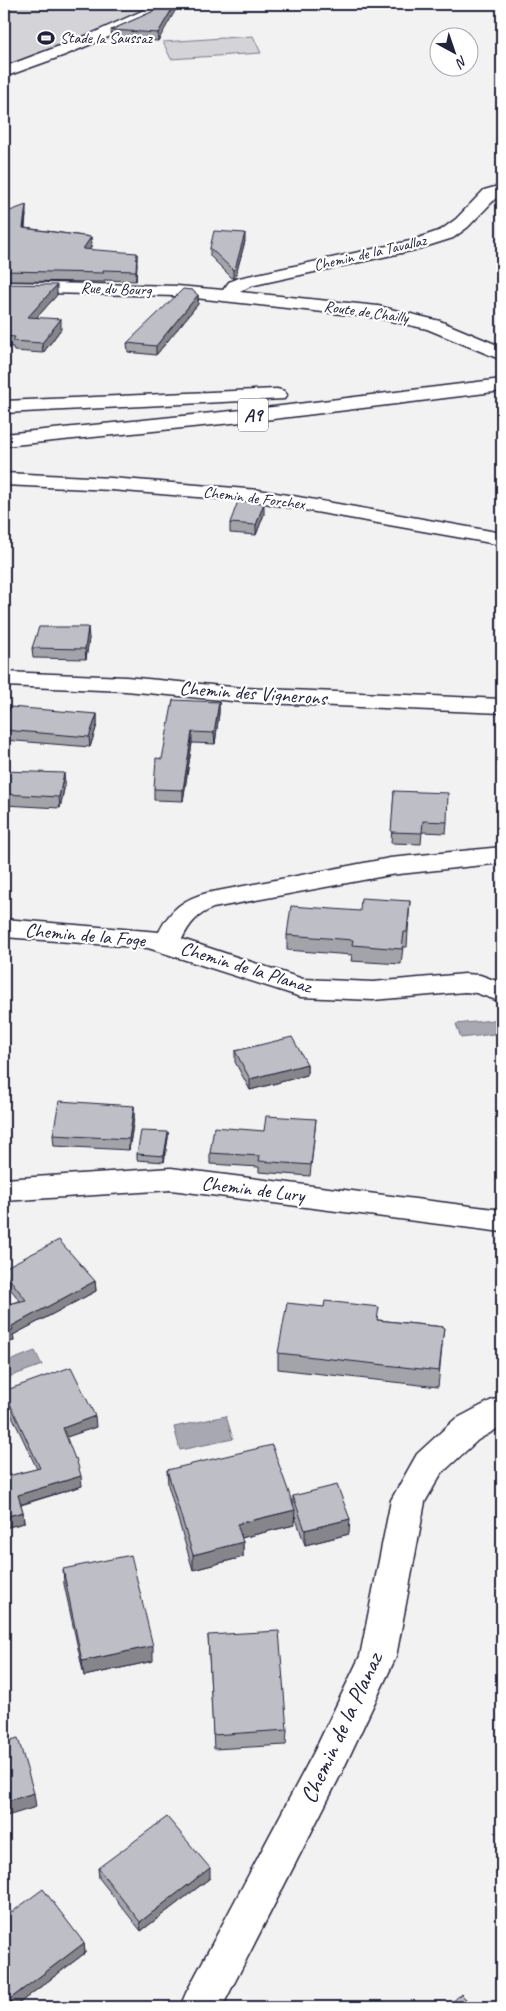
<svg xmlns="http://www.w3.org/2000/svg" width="506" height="2011" font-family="Caveat,sans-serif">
<rect width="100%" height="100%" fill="#f2f2f3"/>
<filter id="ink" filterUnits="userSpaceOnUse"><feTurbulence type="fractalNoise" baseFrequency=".02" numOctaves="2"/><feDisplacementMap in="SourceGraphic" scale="10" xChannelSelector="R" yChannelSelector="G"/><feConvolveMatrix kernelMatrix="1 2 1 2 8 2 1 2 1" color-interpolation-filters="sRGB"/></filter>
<g filter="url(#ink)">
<!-- green -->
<g fill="#d3d3d8" stroke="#7a7a8a">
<path d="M4,4h140l-1,6 -33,18 -101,39 -5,-2z"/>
<path d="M253,36l8,17 -90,6 -8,-17z"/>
</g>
<!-- water -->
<g fill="#a8a8b2" stroke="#727282">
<path d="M502,1019v14l-41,5 -5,-14z"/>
<path d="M35,1351l7,14 -36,13 -2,-15z"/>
<path d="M226,1416l7,23 -53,11 -6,-23z"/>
</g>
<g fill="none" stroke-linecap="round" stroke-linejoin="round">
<!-- minor casing -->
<g stroke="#22223b" stroke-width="3">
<g id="minor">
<path d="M147,4h14l-6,12 -18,9 -72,30 -61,22v-10l87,-33 53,-24z"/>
<path d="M502,185v11l-6,2 -28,29 -15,11 -38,12 -165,36 -10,6 138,14 62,15 62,26v9l-5,2 -70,-29 -49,-11 -201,-22 -173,-4v-10l173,4 46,4 6,-8 10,-4 171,-37 31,-11 15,-11 28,-29z"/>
<path d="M4,473l107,5 148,12 243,43v12l-243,-43 -148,-12 -107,-5z"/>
<path d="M4,672l122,5 117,11 259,11v14l-259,-11 -117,-11 -122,-5z"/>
<path d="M502,847v16l-112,12 -177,33c-16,7 -23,15 -31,31l121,40 70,3 92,-8 15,1 22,8v19l-26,-9 -11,-1 -92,8 -72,-3 -153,-49 -144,-11v-18l155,13c11,-22 24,-33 48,-39l183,-35z"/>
<path d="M171,1168l331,42v22l-331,-42 -167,11v-22z"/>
<path d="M502,1397v29l-24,14 -37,34 -16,28 -29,155 -55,117 -119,233h-42l6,-14 129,-243 45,-94 31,-156 26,-46 37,-34 36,-19z"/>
</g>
</g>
<!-- highway casing -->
<g stroke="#22223b" stroke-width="3">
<g id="highway">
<path d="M502,379v12l-229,28 -269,27v-12l269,-27z"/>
<path d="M277,389l7,2 3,4 -3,4 -280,14v-12z"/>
</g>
</g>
<!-- minor -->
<use href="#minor" fill="#fff" fill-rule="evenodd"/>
<!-- highway -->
<use href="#highway" fill="#fff" fill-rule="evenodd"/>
</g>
<!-- wall -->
<g fill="#a3a3aa" stroke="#22223b">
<path d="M159,4l-1,37 -46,-3 -1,-8 45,-20z"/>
<path d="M4,206l6,5 16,4 -1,13 66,9v10l-2,2 48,14 -1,18 -32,-1 1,2 -101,-1z"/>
<path d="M245,241l-10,37 -2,1 -23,-23v-8z"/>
<path d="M4,284l53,11 -20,22 24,12 -18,24 -29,-2 -1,-4 -9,-1z"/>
<path d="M198,295v9l-42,51 -28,-3 -1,-9z"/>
<path d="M264,514l-8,21 -26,-2v-10z"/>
<path d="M89,638l-3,21 -53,-1 -1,-10z"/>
<path d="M219,702v11l-4,31 -23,-1 -9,58 -29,-1v-11l8,-30z"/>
<path d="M97,714v11l-7,22 -86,-7v-14z"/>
<path d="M4,771l61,13 -5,24 -56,-3z"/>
<path d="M394,791l53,31 -1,11 -24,-1 -1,12 -30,-1z"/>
<path d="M410,901l-3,46h-4l-2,17 -50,-3 1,-6 -65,-5v-15l73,-24z"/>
<path d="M235,1051l72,13v11l-57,15 -15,-28z"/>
<path d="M134,1106v12l-5,32 -75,-4 -1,-11z"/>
<path d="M316,1119l-1,11 -5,46 -51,-4v-5l-49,-3v-11l54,-22z"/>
<path d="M168,1132v6l-4,24 -27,-2v-6z"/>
<path d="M502,1149v28l-4,-1z"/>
<path d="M4,1268l91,13 1,10 -83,44 1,6 -10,2v-38l16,-4 -16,-20z"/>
<path d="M378,1320l66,7 -6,60 -160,-18v-16z"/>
<path d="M4,1391l92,36 -30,10 16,49 -61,19 2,7 1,11 -20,5v-51l33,-8 -32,-68z"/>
<path d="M167,1470l126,35v-9l56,38 -44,11 -10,-29 -1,9 -53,13 2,4v15l-50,13 -25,-85z"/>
<path d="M63,1569l90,92 -69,15 -20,-92z"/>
<path d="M208,1635l79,95 -1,15 -72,4z"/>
<path d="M98,1868l112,10 -69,53 -42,-53z"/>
<path d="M4,1918l80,25 1,10 -71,54h-4l-6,-9z"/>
</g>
<!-- shaded-wall -->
<g fill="#85858b" stroke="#22223b">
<path d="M175,4h4l-21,37v-8z"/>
<path d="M26,205v10l-3,22v-9z"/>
<path d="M245,233v8l-10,37 -2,1v-9z"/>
<path d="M91,237v10l-7,11 -1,-9z"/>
<path d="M137,253v10l-1,18v-10z"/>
<path d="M57,285v10l-28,31 -1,-9z"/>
<path d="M198,295v9l-42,51v-9z"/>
<path d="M61,319v10l-18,24 -1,-10z"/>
<path d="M264,503v11l-8,21v-10z"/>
<path d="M88,627l1,11 -3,21 -1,-10z"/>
<path d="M219,702v11l-4,31 -1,-11z"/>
<path d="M97,714v11l-7,22 -1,-10z"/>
<path d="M192,732v11l-9,58v-11z"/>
<path d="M64,773l1,11 -5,24 -1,-11z"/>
<path d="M307,1064v11l-57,15v-11z"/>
<path d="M134,1106v12l-5,32v-11z"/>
<path d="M168,1132v6l-4,24v-6z"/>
<path d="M95,1281l1,10 -83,44 1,6 -10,2v-11l8,-6z"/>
<path d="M95,1416l1,11 -32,11 -1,-10z"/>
<path d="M81,1476l1,10 -63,19 -1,-10z"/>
<path d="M295,1510l-1,15 -57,14v-15z"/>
<path d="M23,1512l1,11 -20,5v-11z"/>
<path d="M350,1519l-1,15 -44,11v-15z"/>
<path d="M243,1542v15l-50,13v-15z"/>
<path d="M153,1646v15l-69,15 -2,-15z"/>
<path d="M34,1793l2,14 -32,10v-15z"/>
<path d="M210,1868v10l-69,53 -1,-9z"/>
<path d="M84,1943l1,10 -71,54h-3l-1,-8z"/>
</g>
<!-- building -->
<g fill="#bebec6" stroke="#22223b">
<path d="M159,4h16l-17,29 -47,-3 45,-20z"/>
<path d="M5,205l5,6 16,-6 -3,23 68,9 -8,12 54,4 -1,18 -33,-1 1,3 -100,-2v-65z"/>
<path d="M214,231l31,2 -10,36 -2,1 -23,-22z"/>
<path d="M4,284l53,1 -29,32 33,2 -19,24 -29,-2 2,-4 -11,-1z"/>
<path d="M183,289l9,1 6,5 -42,51 -29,-3z"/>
<path d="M238,501l26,2 -8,22 -26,-2z"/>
<path d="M39,627h49l-3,22 -53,-1z"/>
<path d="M173,700l46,2 -5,31 -22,-1 -9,58 -29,-1 2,-31 6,1z"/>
<path d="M10,707l87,7 -8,23 -85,-7v-4z"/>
<path d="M4,771l60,2 -5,24 -55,-3z"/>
<path d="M394,791l54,2 -1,29 -24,-1 -1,12 -31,-1z"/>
<path d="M361,898l49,3 -3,31h-3l-2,17 -50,-4 1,-5 -66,-5 4,-29 69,5z"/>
<path d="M292,1037l15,27 -57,15 -15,-28z"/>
<path d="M59,1101l75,5 -5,33 -76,-4z"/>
<path d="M266,1116l50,3 -5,46 -52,-4 1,-5 -50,-3 4,-26 50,4z"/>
<path d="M141,1131l27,1 -4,24 -27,-2z"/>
<path d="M502,1149v17l-2,-1z"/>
<path d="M59,1240l36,41 -83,45 1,4 -9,2v-27l22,-5 -22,-28v-4z"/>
<path d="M325,1301l54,6 -2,13 67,7 -5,44 -161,-18 9,-50 37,4z"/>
<path d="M71,1367l24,49 -32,12 12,31 1,-1 5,18 -63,19 5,17 -19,5v-40l36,-9 -36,-77z"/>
<path d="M272,1445l23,65 -58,14 6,18 -50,13 -26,-85z"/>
<path d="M337,1485l13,34 -45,11 -12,-34z"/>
<path d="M131,1555l22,91 -71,15 -19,-92z"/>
<path d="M279,1631l8,99 -74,5 -5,-100z"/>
<path d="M18,1738l16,55 -30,9v-60z"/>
<path d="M167,1817l43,51 -70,54 -42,-54z"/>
<path d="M43,1889l41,54 -74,56 -6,-8v-73z"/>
<path d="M461,1994l13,13h-27z"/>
</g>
</g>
<!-- icons -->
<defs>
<g id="stadium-bare" transform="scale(1.35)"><path d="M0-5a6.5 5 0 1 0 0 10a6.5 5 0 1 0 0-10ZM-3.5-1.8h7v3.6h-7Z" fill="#22223b" stroke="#fff" stroke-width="2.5" paint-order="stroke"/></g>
</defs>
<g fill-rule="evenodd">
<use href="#stadium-bare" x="46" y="38"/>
</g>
<g text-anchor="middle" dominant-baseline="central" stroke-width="4.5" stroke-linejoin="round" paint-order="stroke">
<!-- far-poi labels -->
<g font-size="16" fill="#22223b" stroke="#fff" text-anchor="start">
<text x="60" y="38">Stade la Saussaz</text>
</g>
<!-- far-street labels -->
<g font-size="16" fill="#22223b" stroke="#fff">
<text transform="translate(370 253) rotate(-13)">Chemin de la Tavallaz</text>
<text transform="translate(116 289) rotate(2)">Rue du Bourg</text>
<text transform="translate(366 312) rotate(8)">Route de Chailly</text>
<text transform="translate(254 498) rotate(7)">Chemin de Forchex</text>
</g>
<!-- shield labels -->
<rect fill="#fff" stroke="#646476" stroke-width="1" x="238" y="398.5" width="30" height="33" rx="4"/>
<g font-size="19" font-weight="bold" fill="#22223b">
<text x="253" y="415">A9</text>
</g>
<!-- street labels -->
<g font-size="20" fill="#22223b" stroke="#fff">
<text transform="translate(253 693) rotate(4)">Chemin des Vignerons</text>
<text transform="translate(85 935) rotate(5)">Chemin de la Foge</text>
<text transform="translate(246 967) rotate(17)">Chemin de la Planaz</text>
<text transform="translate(253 1189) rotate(7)">Chemin de Lury</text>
</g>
<!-- near-street labels -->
<g font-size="24" fill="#22223b" stroke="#fff">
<text transform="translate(341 1728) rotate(-65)">Chemin de la Planaz</text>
</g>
</g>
<!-- margin -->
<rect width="506" height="2011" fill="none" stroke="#fff" stroke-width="20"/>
<rect x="10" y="10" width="486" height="1991" fill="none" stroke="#22223b" stroke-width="2" filter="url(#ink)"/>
<!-- north arrow -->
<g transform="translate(454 52) rotate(140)"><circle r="24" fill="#ffffff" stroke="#a7a7b1"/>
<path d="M0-4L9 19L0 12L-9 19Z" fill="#22223b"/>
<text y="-8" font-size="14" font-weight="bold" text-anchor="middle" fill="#22223b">N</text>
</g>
</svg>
